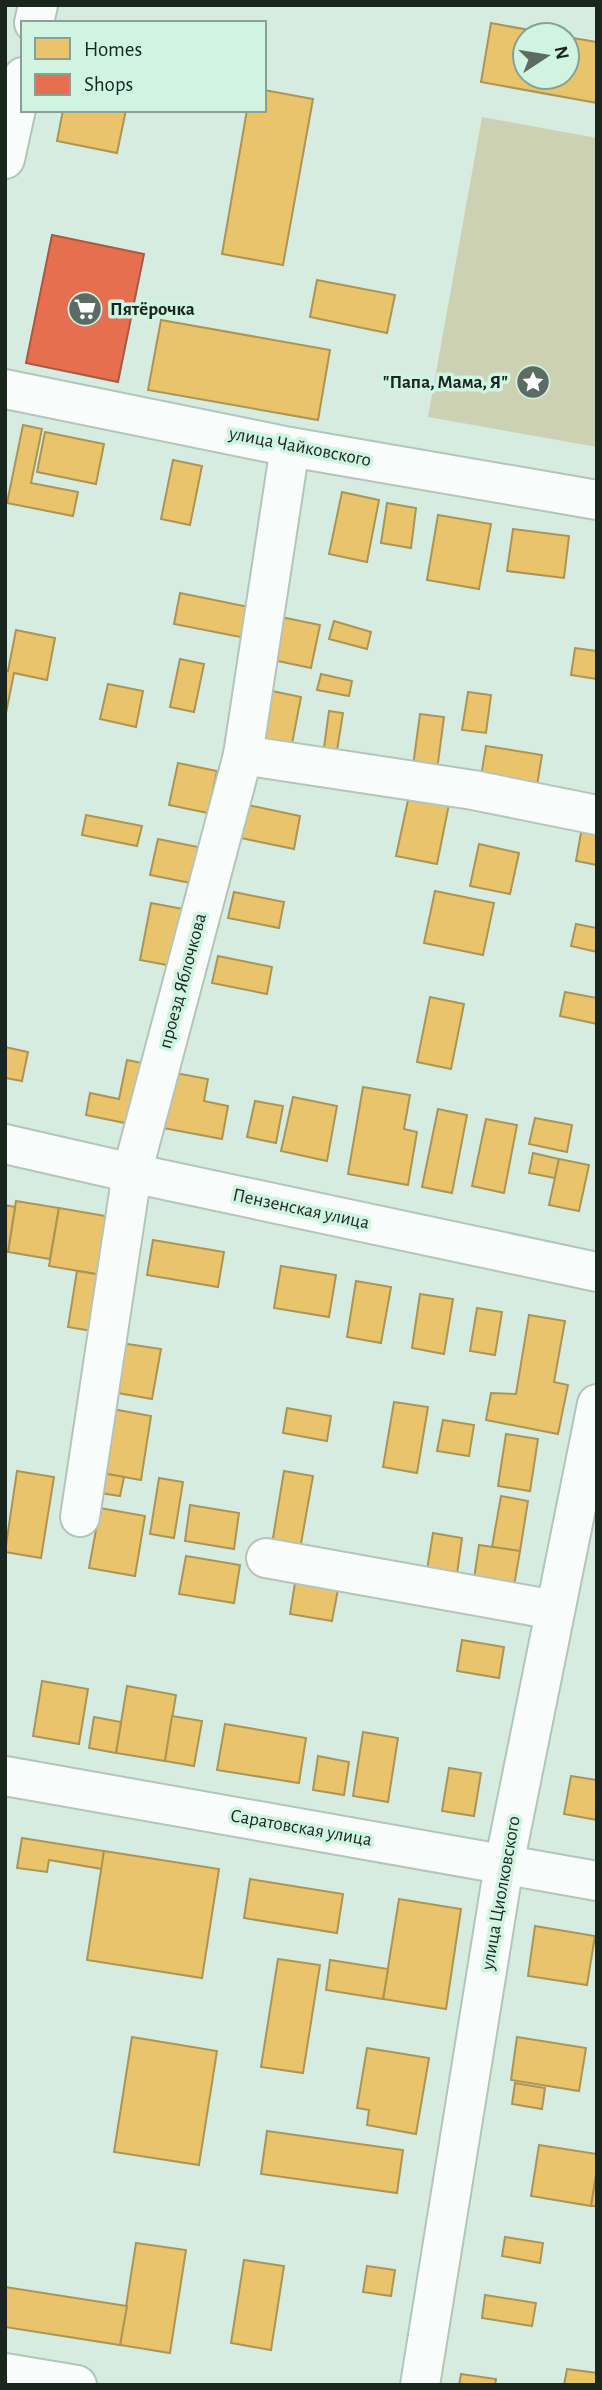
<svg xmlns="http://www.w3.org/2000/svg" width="602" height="2390" font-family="'Alegreya Sans',sans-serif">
<rect width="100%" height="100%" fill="#d7ece1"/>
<!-- green -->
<path fill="#ccd1b3" d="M482,117l115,21v309l-169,-30z"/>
<!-- homes -->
<g fill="#e9c46a" stroke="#ab9554" stroke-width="2">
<path d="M491,23l65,12h-31v42h42v-40l30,5v61l-116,-21z"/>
<path d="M264,90l49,9 -30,166 -61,-11 25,-144h17z"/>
<path d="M63,110h63l-9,43 -60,-12z"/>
<path d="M317,280l78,15 -8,38 -77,-16z"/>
<path d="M161,320l169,30 -12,70 -170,-30z"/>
<path d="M23,425l19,4 -11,54 47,9 -5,24 -66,-13z"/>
<path d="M45,432l59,12 -8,40 -59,-12z"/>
<path d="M173,460l29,6 -12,59 -29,-6z"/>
<path d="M342,492l37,8 -12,62 -38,-8z"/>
<path d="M387,503l29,5 -5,40 -30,-5z"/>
<path d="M438,515l53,9 -12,65 -52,-9z"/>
<path d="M513,529l56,7 -5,42 -57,-7z"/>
<path d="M180,593l83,17 -7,30 -82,-16z"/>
<path d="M281,617l39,8 -9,43 -38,-8z"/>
<path d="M334,621l37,11 -4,17 -38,-10z"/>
<path d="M16,630l39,8 -8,42 -33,-7 -8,40 -1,-43 3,1z"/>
<path d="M575,648l22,3v28l-26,-4z"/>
<path d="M180,659l24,5 -10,48 -24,-5z"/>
<path d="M321,674l31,7 -3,15 -32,-6z"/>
<path d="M108,684l35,7 -7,36 -36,-8z"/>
<path d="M267,690l34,7 -10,52 -35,-7z"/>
<path d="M468,692l23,3 -5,38 -24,-3z"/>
<path d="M329,711l14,2 -7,44 -13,-2z"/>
<path d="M420,714l24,3 -7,53 -24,-4z"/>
<path d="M486,746l56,9 -6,37 -56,-9z"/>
<path d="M178,763l39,8 -9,42 -39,-8z"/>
<path d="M410,791l40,8 -13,65 -41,-8z"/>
<path d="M248,805l52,11 -6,33 -53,-11z"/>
<path d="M86,815l56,11 -5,20 -55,-11z"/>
<path d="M582,827l15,3v35l-21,-4z"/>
<path d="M158,839l45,9 -7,36 -46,-9z"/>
<path d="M479,844l40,9 -9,41 -40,-8z"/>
<path d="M435,891l59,12 -11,52 -59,-12z"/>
<path d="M234,892l50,10 -5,26 -51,-10z"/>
<path d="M151,903l43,8 -11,57 -43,-8z"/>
<path d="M576,924l21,4v24l-26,-6z"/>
<path d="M218,956l54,11 -5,27 -55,-11z"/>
<path d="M565,992l32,6v26l-37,-8z"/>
<path d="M430,997l34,7 -13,65 -34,-7z"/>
<path d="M5,1047l23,5 -6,29 -17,-3z"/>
<path d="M127,1060l30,6 -13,61 -58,-12 4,-22 29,6z"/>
<path d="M175,1073l33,6 -4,22 24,5 -6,33 -59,-11z"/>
<path d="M363,1087l47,8 -6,34 13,3 -9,53 -60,-11z"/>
<path d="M293,1097l44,9 -10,55 -46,-10z"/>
<path d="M255,1101l28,5 -7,37 -29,-6z"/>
<path d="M438,1109l29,6 -15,78 -30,-6z"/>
<path d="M535,1118l37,7 -5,27 -38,-8z"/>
<path d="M486,1119l31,6 -13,68 -32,-7z"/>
<path d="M533,1153l26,6 -4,19 -26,-5z"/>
<path d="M559,1159l30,6 -10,46 -30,-6z"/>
<path d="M16,1201l43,7 -9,51 -42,-7z"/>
<path d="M5,1205l10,2 -7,45h-3z"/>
<path d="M59,1208l58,10 -9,58 -59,-10z"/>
<path d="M153,1240l71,12 -6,35 -71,-12z"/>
<path d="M281,1266l55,9 -7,42 -55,-9z"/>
<path d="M77,1271l31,5 -10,56 -30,-5z"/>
<path d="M356,1281l35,6 -10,56 -34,-6z"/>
<path d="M420,1294l33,5 -9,55 -32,-6z"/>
<path d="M477,1308l25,4 -7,43 -25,-4z"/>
<path d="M529,1315l36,6 -11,61 14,3 -10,49 -72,-14 5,-27 25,1z"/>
<path d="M121,1343l40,6 -9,50 -40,-7z"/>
<path d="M394,1402l34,5 -11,66 -34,-6z"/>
<path d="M107,1408l44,8 -10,64 -45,-8z"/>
<path d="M287,1408l44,8 -4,25 -44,-8z"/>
<path d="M443,1420l31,5 -5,31 -32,-5z"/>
<path d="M506,1434l32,5 -8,52 -32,-5z"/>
<path d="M17,1471l37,6 -13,81 -36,-6z"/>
<path d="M284,1471l29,5 -14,79 -28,-5z"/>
<path d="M96,1472l28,5 -4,19 -27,-4z"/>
<path d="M159,1478l24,4 -9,56 -24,-4z"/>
<path d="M501,1496l27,5 -8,50 -28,-4z"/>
<path d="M190,1505l49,8 -5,36 -49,-8z"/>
<path d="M100,1508l45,8 -10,60 -46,-8z"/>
<path d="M433,1533l29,5 -6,43 -30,-5z"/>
<path d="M479,1545l41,6 -6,35 -40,-7z"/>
<path d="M186,1556l54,9 -6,38 -55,-9z"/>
<path d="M296,1577l43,7 -7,37 -42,-7z"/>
<path d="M462,1640l42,7 -5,31 -42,-7z"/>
<path d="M42,1681l46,8 -9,55 -46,-8z"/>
<path d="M127,1686l49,9 -11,66 -49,-8z"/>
<path d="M172,1716l30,5 -8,45 -29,-5z"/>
<path d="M94,1717l27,5 -5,31 -27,-5z"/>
<path d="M225,1724l81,14 -7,45 -82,-13z"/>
<path d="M363,1732l35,6 -10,64 -35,-6z"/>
<path d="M318,1756l31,6 -5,33 -31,-5z"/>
<path d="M449,1768l32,5 -7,43 -32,-5z"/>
<path d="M571,1776l26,4v40l-33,-6z"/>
<path d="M22,1838l82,13 -2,18 -53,-9 -2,12 -30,-4z"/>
<path d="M104,1851l115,18 -17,109 -115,-18z"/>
<path d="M250,1879l93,15 -6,39 -93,-15z"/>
<path d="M399,1899l62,10 -15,100 -63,-10z"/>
<path d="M535,1926l60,10 -8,49 -59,-9z"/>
<path d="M278,1959l42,6 -17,108 -42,-6z"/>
<path d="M330,1960l58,9 -5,30 -57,-9z"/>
<path d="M132,2037l85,14 -18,114 -85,-13z"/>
<path d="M517,2037l69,11 -7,43 -68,-11z"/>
<path d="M367,2048l62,10 -13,76 -49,-9 2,-15 -12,-2z"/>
<path d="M515,2083l30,5 -3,21 -30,-5z"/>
<path d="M267,2131l136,19 -6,43 -136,-19z"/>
<path d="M539,2145l58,9v18l-6,34 -60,-10z"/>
<path d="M596,2175h1v31h-6z"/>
<path d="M505,2237l38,6 -3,20 -38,-7z"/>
<path d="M136,2243l50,7 -16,103 -50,-8z"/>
<path d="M244,2260l40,6 -13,84 -40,-7z"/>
<path d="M367,2266l28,4 -4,26 -28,-4z"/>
<path d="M5,2287l122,19 -7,39 -115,-18z"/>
<path d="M485,2295l51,8 -4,23 -50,-8z"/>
<path d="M567,2369l30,4v12h-33z"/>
<path d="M461,2374l35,5 -1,6h-36z"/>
</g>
<!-- shops -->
<path fill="#e76f51" stroke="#a95942" stroke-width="2" d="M52,235l92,19 -26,128 -92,-19z"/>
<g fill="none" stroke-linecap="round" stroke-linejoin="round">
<!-- minor casing -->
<g stroke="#b3c4bc" stroke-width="42">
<g id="minor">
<path d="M34,23l4,-18"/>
<path d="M5,159l18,-82"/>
<path d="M5,389l285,58 307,53"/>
<path d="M243,755l230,35 124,25"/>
<path d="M5,1144l127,29 465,99"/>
<path d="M80,1517l52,-344 111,-418 47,-308"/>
<path d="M266,1558l289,52"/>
<path d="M5,1776l592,105"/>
<path d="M5,2373l72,12"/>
<path d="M420,2385l84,-520 93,-461"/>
</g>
</g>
<!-- minor -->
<use href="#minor" stroke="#f9fcfa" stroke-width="38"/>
</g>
<!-- icons -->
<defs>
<g id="supermarket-disc" transform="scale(1.75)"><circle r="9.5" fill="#5c6b64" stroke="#cff4e1"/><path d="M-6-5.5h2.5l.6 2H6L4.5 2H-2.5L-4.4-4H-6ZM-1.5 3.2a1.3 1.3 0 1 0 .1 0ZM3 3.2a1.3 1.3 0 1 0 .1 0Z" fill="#fff"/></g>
<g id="sight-disc" transform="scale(1.75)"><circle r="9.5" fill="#5c6b64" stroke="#cff4e1"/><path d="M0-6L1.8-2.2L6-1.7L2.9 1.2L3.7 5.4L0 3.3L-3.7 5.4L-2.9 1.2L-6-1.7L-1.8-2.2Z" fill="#fff"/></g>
</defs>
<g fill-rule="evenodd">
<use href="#supermarket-disc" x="85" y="309"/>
<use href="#sight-disc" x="533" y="382"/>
</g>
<g text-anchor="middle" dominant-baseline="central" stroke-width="7" stroke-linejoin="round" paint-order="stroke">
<!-- poi labels -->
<g font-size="19" font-weight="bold" fill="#192620" stroke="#cff4e1" text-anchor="start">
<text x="110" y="309">Пятёрочка</text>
<text x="508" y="382" text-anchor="end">"Папа, Мама, Я"</text>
</g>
<!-- street labels -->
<g font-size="19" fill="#192620" stroke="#cff4e1">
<text transform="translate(300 447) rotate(11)">улица Чайковского</text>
<text transform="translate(183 981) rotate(-75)">проезд Яблочкова</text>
<text transform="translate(301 1209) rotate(12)">Пензенская улица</text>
<text transform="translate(301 1828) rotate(10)">Саратовская улица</text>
<text transform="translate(501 1893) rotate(-80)">улица Циолковского</text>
</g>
</g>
<!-- border -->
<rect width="602" height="2390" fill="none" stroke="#192620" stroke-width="14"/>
<!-- legend -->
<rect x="21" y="21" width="245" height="91" fill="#cff4e1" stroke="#86a294" stroke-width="2"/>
<rect x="35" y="38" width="35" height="21" fill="#e9c46a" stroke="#86a294" stroke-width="2"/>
<text x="84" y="56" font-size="21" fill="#192620">Homes</text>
<rect x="35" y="74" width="35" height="21" fill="#e76f51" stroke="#86a294" stroke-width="2"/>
<text x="84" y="91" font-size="21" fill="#192620">Shops</text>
<!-- north arrow -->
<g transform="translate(546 56) rotate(78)"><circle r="33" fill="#cff4e1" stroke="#86a294" stroke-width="2"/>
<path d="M0-5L12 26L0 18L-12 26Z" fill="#5c6b64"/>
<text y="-10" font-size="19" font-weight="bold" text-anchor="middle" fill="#192620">N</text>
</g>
</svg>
